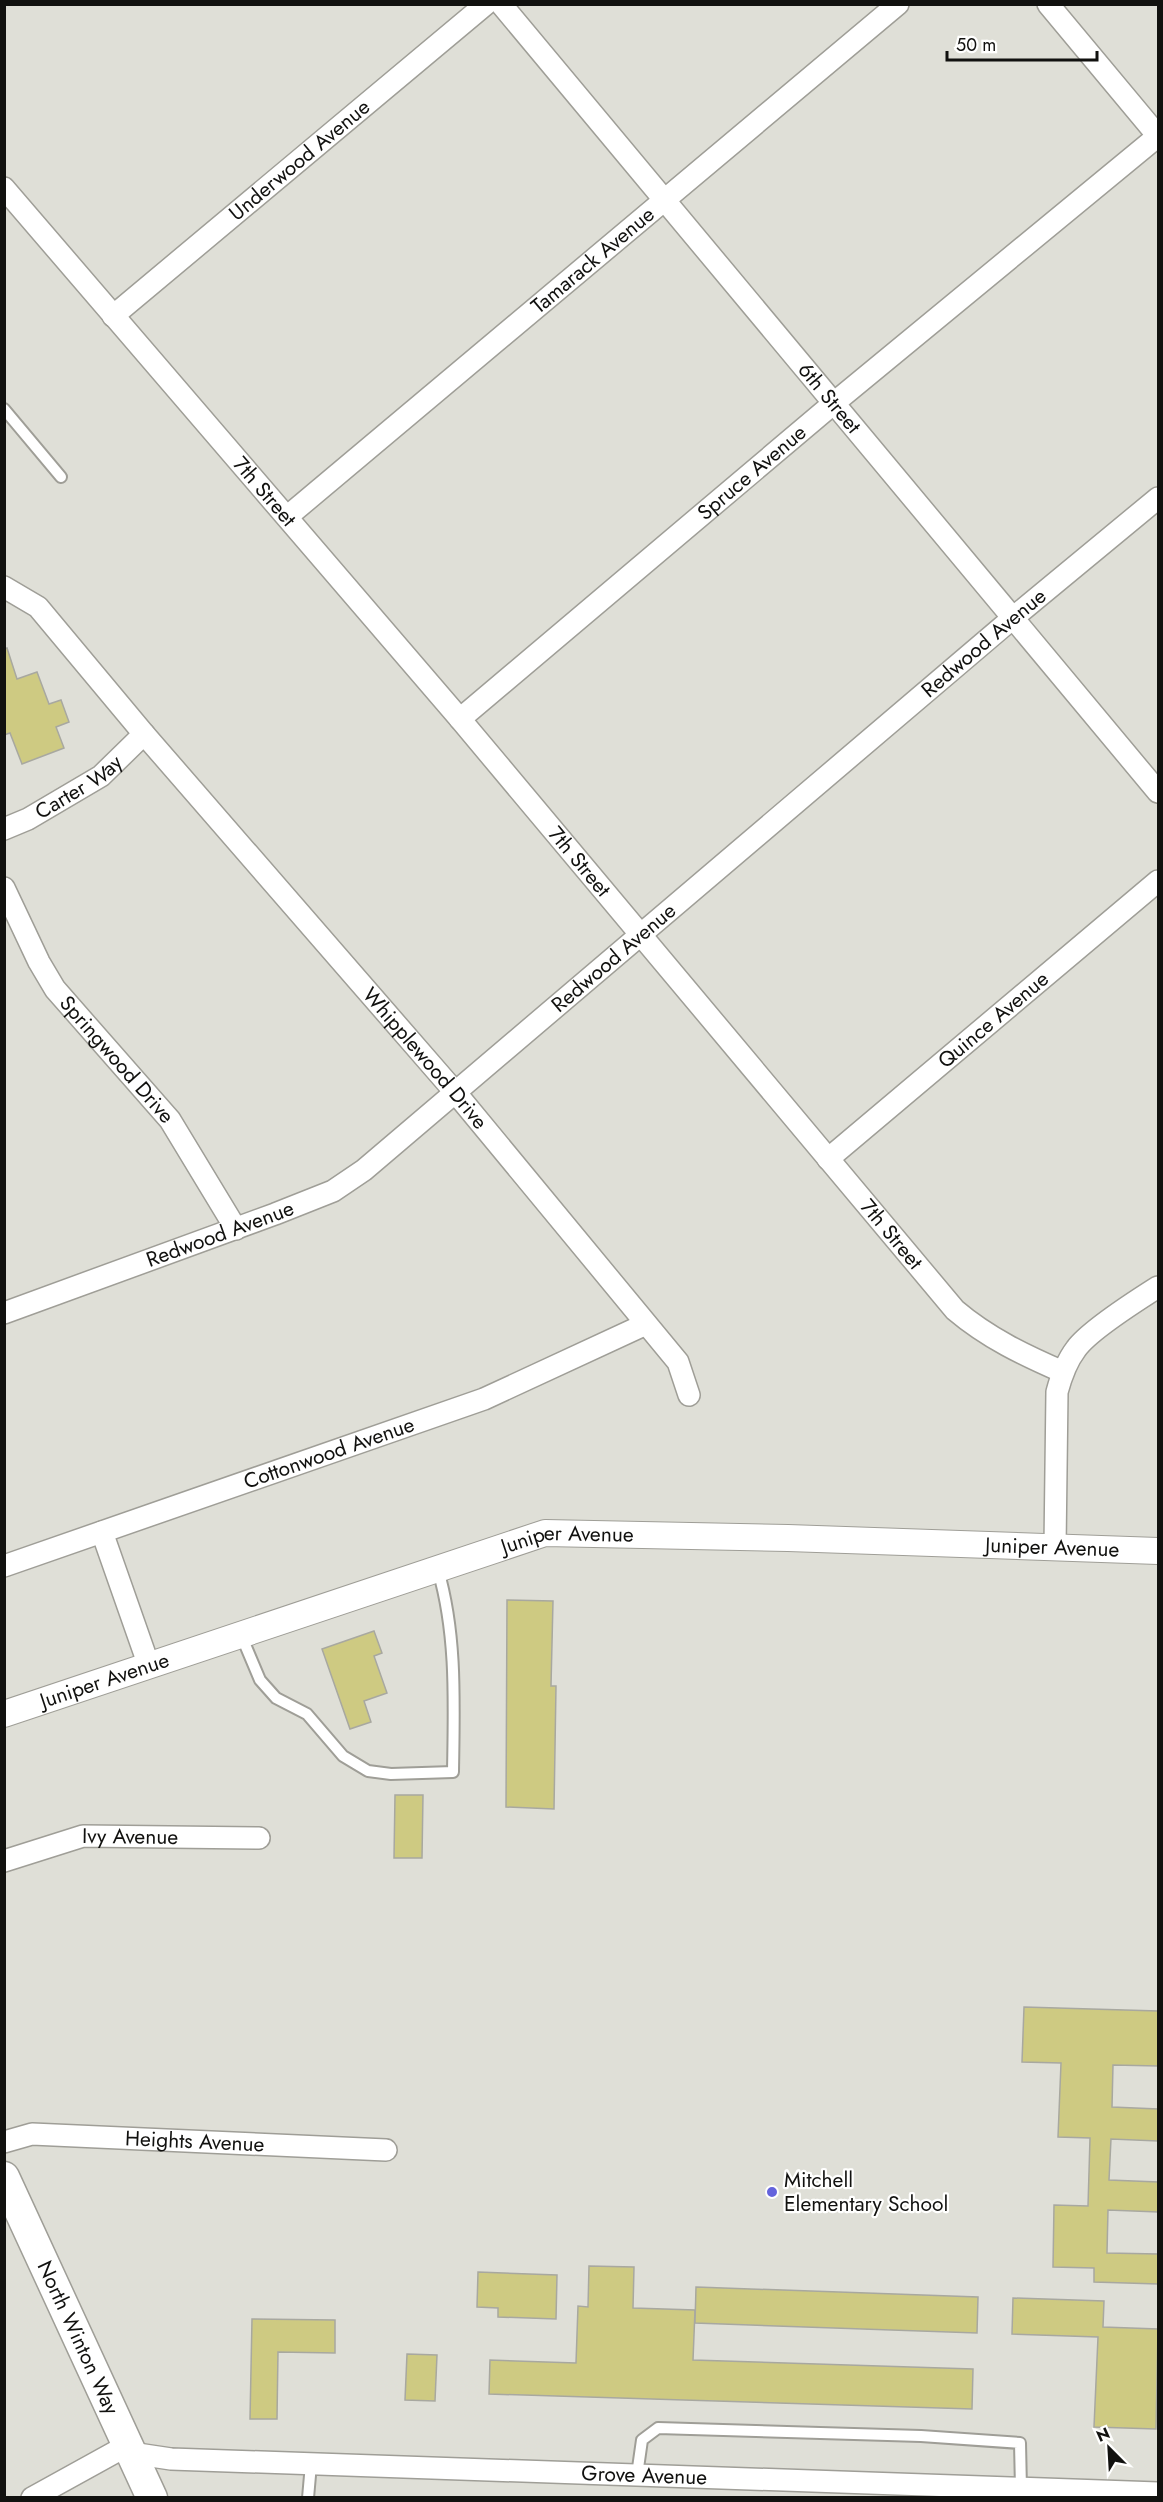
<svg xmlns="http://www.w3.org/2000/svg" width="1163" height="2502" font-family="Jost,sans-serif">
<rect width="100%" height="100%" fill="#dfdfd7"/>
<!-- building -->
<g fill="#ceca82" stroke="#a8a8a0" stroke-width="1.5">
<path d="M7,648l10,31 20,-7 12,32 12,-4 8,22 -13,5 8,21 -42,16 -12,-31 -6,2v-86z"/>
<path d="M507,1600l46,1 -2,85h5l-2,123 -48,-2z"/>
<path d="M374,1631l8,22 -8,3 13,37 -23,8 7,21 -21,7 -28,-80z"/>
<path d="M395,1795h28l-1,63h-28z"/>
<path d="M1024,2007l134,4v55l-45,-1 -1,42 46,2v32l-47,-2 -2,41 49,2v30l-50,-2 -1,43 51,1v30l-64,-2v-14l-41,-1 1,-62 34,1 2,-68 -32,-1 3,-74 -39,-1z"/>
<path d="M589,2266l45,1 -1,41 62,2 -2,50 280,9 -1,40 -483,-15 1,-34 86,3 2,-57 10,1z"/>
<path d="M478,2272l79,3 -1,44 -58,-2v-9l-21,-1z"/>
<path d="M696,2287l282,10 -1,36 -282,-10z"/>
<path d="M1013,2298l91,3 -1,26 55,2 -2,100 -62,-2 4,-90 -86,-3z"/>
<path d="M252,2319l83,1v33l-57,-1 -1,67h-27z"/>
<path d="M407,2354l30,1 -2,46 -30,-1z"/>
</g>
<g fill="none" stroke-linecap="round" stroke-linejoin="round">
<!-- service casing -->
<g stroke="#9f9e97" stroke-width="14">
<g id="service">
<path d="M4,409l57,68"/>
<path d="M241,1635l19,45 16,18 31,16 36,42 25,15 23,3 62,-2c1,-68 4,-137 -15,-202"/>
<path d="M637,2475l5,-35 16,-12 263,8 99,7 1,46"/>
<path d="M308,2498l3,-34"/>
</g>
</g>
<!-- minor casing -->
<g stroke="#9f9e97" stroke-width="24">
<g id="minor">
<path id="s1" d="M501,4l657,788"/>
<path id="s2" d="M4,188l456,531 495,591c33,28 69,45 108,62"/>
<path id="s3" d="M113,316l373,-312"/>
<path id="s4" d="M288,516l610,-512"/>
<path id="s5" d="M4,587l34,20 106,127 311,358 223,270 11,33"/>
<path id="s6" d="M460,719l374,-316 324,-267 -110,-132"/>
<path id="s7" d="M4,829l24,-10 73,-43 43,-42"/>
<path id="s8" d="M4,888l35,74 16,27 115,131 66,109"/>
<path id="s9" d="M828,1159l330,-278"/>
<path id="s10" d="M4,1313l271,-99 58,-23 31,-21 650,-553 144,-119"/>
<path d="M102,1532l47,134"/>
<path d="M1055,1547l2,-155c4,-15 9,-30 19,-43 12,-17 63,-50 82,-62"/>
<path id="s11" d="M4,1566l480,-167 162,-75"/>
<path id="s12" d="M4,1861l79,-25 176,2"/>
<path id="s13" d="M4,2142l28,-8 354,16"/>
<path id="s14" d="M131,2453l40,6 987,34"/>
<path d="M32,2498l96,-53"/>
</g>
</g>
<!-- tertiary casing -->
<g stroke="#9f9e97" stroke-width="28">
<g id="tertiary">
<path id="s15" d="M4,1714l541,-181 243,5 370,13"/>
</g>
</g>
<!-- secondary casing -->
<g stroke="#9f9e97" stroke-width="33">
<g id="secondary">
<path id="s16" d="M4,2177l148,321"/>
</g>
</g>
<!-- service -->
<use href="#service" stroke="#fff" stroke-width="10"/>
<!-- minor -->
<use href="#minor" stroke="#fff" stroke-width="21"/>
<!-- tertiary -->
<use href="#tertiary" stroke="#fff" stroke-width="26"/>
<!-- secondary -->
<use href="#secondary" stroke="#fff" stroke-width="30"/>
</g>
<!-- markers -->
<circle fill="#6463dc" stroke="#fffffe" stroke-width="2" cx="772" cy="2192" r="6"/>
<g text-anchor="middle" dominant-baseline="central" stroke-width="4.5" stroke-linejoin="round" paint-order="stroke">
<!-- street labels -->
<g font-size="21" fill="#11110f" stroke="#fffffe">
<text stroke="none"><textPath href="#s3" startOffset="243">Underwood Avenue</textPath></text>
<text stroke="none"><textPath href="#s4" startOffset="398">Tamarack Avenue</textPath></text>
<text stroke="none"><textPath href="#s1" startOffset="513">6th Street</textPath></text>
<text stroke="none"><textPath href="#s6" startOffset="382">Spruce Avenue</textPath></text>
<text stroke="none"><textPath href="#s2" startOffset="400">7th Street</textPath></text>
<text stroke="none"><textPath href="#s10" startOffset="1202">Redwood Avenue</textPath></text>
<text stroke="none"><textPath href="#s7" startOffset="86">Carter Way</textPath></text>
<text stroke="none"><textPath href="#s2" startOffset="886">7th Street</textPath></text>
<text stroke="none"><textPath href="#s10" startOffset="716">Redwood Avenue</textPath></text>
<text stroke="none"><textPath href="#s9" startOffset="216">Quince Avenue</textPath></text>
<text stroke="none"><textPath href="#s5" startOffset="634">Whipplewood Drive</textPath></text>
<text stroke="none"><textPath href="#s8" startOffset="207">Springwood Drive</textPath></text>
<text stroke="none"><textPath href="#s10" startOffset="230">Redwood Avenue</textPath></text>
<text stroke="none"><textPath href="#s2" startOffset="1372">7th Street</textPath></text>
<text stroke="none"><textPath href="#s11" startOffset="344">Cottonwood Avenue</textPath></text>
<text stroke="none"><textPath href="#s15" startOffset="592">Juniper Avenue</textPath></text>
<text stroke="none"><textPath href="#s15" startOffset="1078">Juniper Avenue</textPath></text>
<text stroke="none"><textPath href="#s15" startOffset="106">Juniper Avenue</textPath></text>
<text stroke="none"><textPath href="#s12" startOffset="130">Ivy Avenue</textPath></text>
<text stroke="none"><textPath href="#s13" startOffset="192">Heights Avenue</textPath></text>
<text stroke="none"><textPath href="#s16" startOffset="177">North Winton Way</textPath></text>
<text stroke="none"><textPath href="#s14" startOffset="514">Grove Avenue</textPath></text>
</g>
<!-- poi labels -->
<g font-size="21" fill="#11110f" stroke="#fffffe" text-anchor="start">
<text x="784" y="2180">Mitchell<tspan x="784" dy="24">Elementary School</tspan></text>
</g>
</g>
<!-- border -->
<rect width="1163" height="2502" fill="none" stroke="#11110f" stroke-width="12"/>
<!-- north arrow -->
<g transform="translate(1109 2448) rotate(336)" stroke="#fffffe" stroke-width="4.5" paint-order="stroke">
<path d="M0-4.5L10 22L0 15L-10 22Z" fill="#11110f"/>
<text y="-9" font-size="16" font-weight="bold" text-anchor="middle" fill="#11110f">N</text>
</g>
<!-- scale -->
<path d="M947 51v9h150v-9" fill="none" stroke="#11110f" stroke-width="3"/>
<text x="956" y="51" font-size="18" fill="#11110f" stroke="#fffffe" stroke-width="4.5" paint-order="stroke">50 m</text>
</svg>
